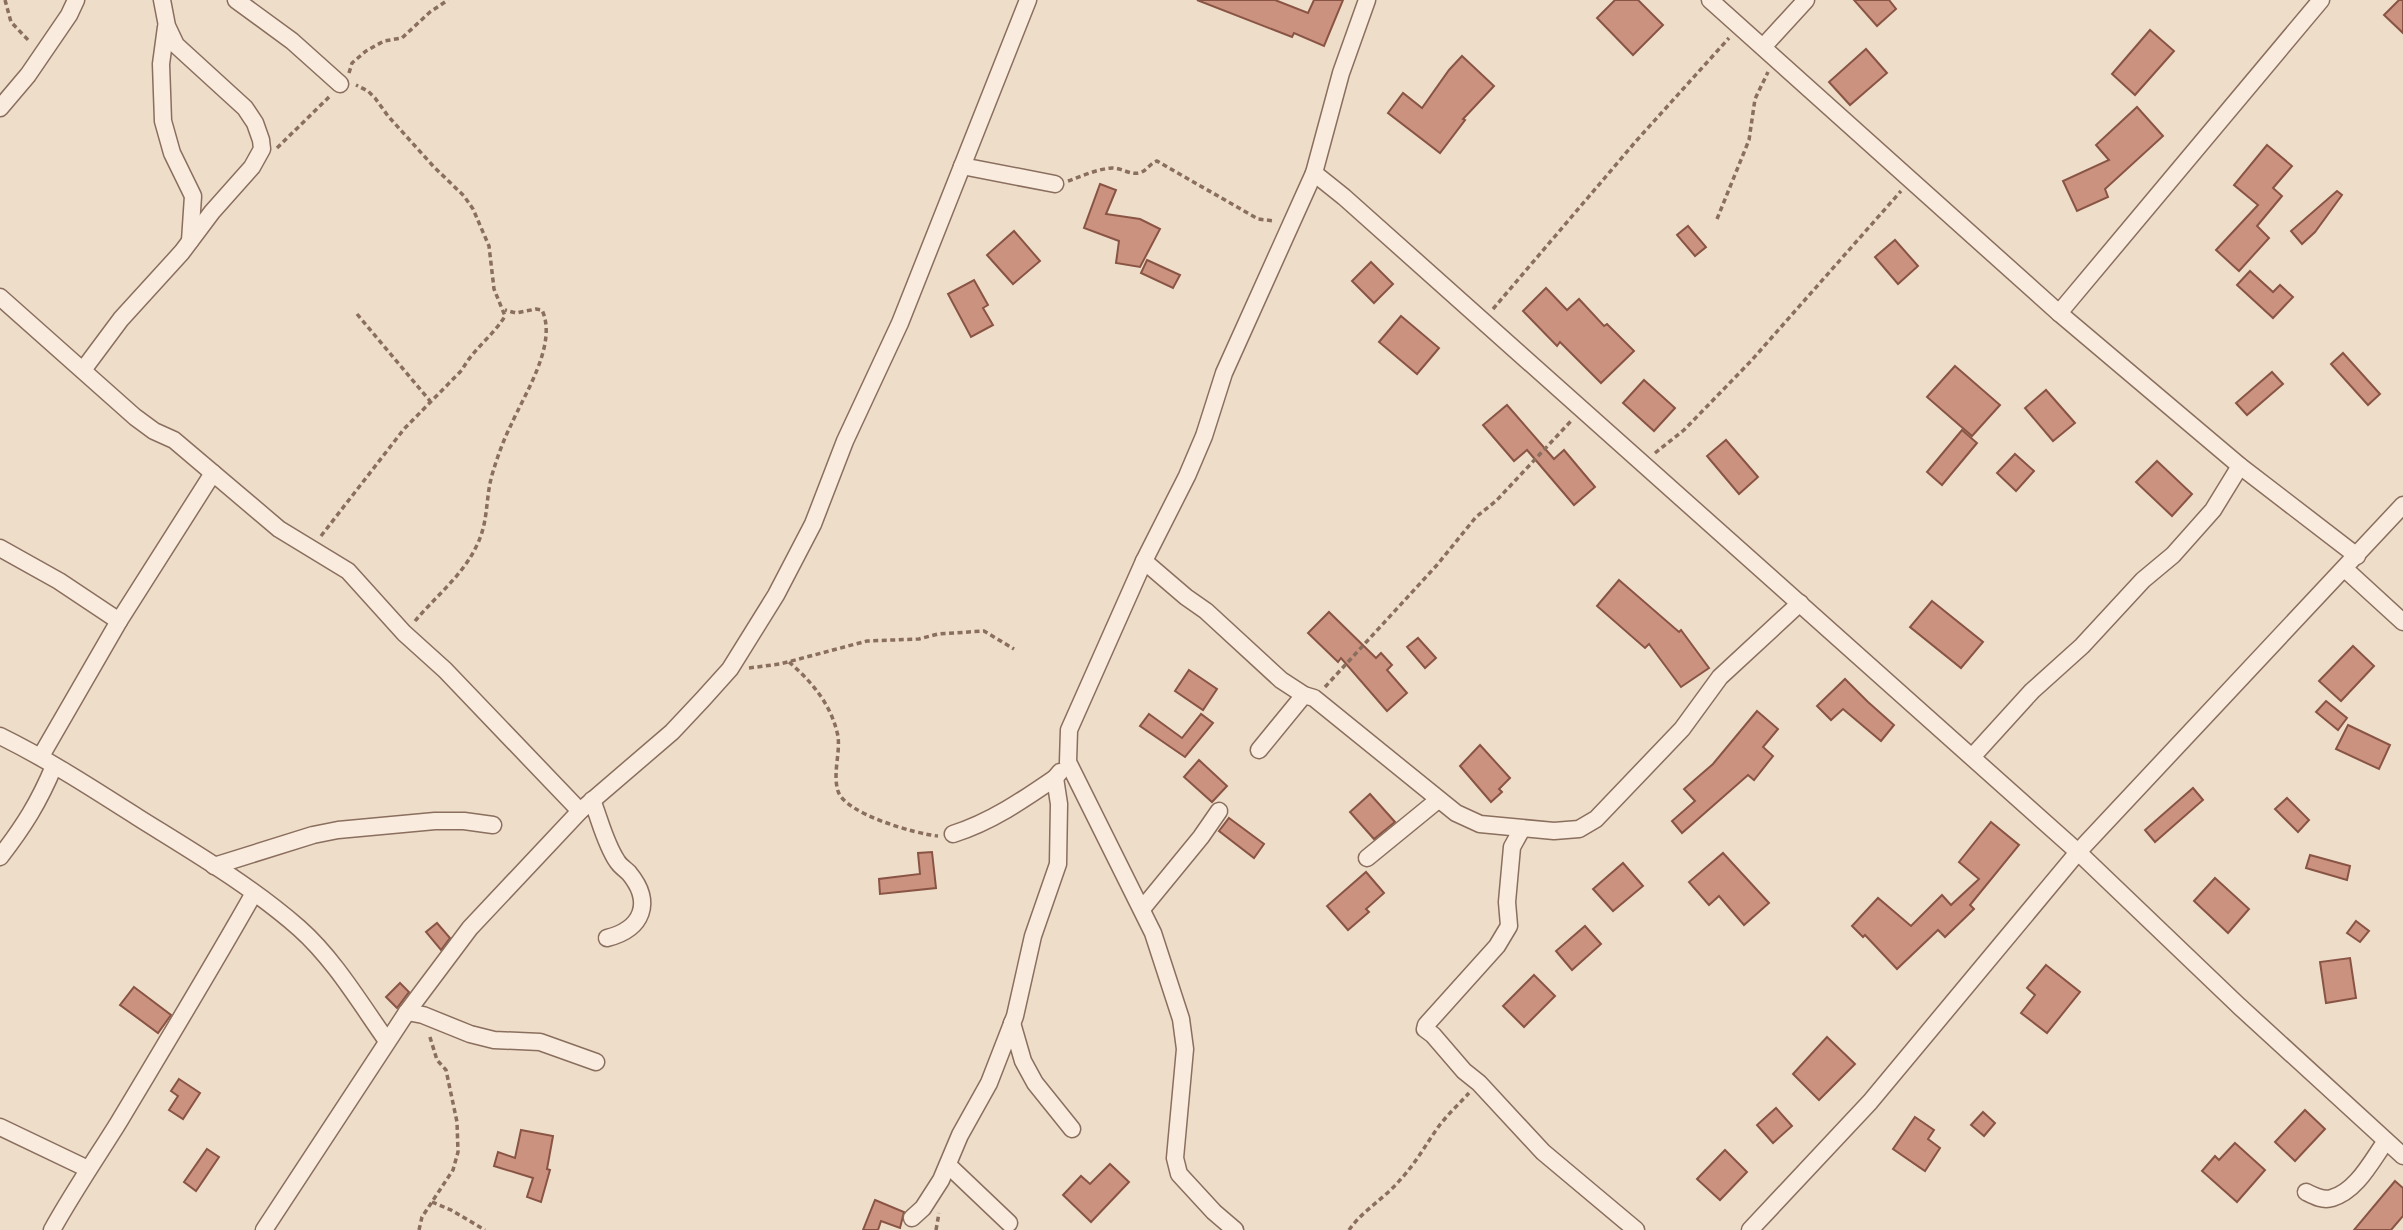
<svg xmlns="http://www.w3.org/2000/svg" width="2403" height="1230" font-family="'Libre Baskerville',serif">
<rect width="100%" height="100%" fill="#eeddc9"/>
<!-- building -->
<g fill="#cb9280" stroke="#895444" stroke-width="2">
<path d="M1197,0h78l33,13 6,-13h29l-19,46 -30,-13 -2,4z"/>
<path d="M1615,0h23l25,25 -30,30 -36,-37z"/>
<path d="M1854,0h35l7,9 -19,17z"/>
<path d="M2399,0h4v33l-19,-18z"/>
<path d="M2150,30l24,21 -39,44 -23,-21z"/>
<path d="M1866,49l21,24 -37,32 -21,-23z"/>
<path d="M1462,56l32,30 -31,33 2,1 -25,33 -52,-40 15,-20 19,15 27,-38z"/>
<path d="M2137,107l26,29 -58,53 3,8 -31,14 -14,-30 46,-21 -13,-15z"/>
<path d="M2267,145l25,21 -19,22 9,8 -25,30 12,12 -30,33 -23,-21 42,-45 -24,-20z"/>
<path d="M1100,184l16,6 -10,24 34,5 20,10 -20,38 -24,-4 3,-22 -35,-13z"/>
<path d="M2337,191l5,4 -27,37 -13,12 -11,-13z"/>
<path d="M1688,226l18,21 -11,9 -18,-21z"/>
<path d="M1014,231l26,30 -27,23 -26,-29z"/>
<path d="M1895,240l23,26 -20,18 -23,-27z"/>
<path d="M1147,260l33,15 -7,13 -32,-15z"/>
<path d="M1371,262l22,22 -19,19 -22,-22z"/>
<path d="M2250,271l23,21 7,-7 13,12 -20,21 -36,-33z"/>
<path d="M974,280l14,25 -5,3 10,17 -22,12 -23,-43z"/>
<path d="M1546,288l21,22 12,-11 25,27 3,-2 27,27 -33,32 -41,-41 -3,4 -34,-35z"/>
<path d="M1401,316l38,32 -22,26 -38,-32z"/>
<path d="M2343,353l37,41 -12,11 -37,-41z"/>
<path d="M1955,366l45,39 -28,31 -45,-39z"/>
<path d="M2272,372l11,12 -36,31 -11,-12z"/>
<path d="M1644,380l31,28 -21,23 -31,-28z"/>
<path d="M2046,390l29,33 -22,18 -28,-33z"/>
<path d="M1507,405l47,54 10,-9 31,37 -21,18 -47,-55 -13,11 -31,-36z"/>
<path d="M1962,430l15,13 -35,42 -15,-13z"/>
<path d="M1726,440l32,37 -19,17 -32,-38z"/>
<path d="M2015,454l19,17 -18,20 -19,-18z"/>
<path d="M2157,461l35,33 -20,22 -36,-34z"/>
<path d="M1619,580l60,52 2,-2 28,38 -28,19 -32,-43 -4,4 -48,-42z"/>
<path d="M1932,601l51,41 -22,26 -51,-41z"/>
<path d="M1329,612l47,46 5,-5 11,12 -5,5 20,23 -20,18 -46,-53 -3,4 -30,-29z"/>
<path d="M1418,638l18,20 -11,10 -18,-21z"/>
<path d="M2353,646l21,20 -33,35 -22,-20z"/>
<path d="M1189,670l28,19 -14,21 -28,-19z"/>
<path d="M1845,679l23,23 26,23 -13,16 -38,-32 -12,11 -14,-14z"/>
<path d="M2326,701l21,17 -9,12 -22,-18z"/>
<path d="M1757,711l21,18 -15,18 10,9 -19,24 -6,-5 -66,58 -10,-12 23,-20 -11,-12 29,-25z"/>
<path d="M1149,714l33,24 19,-24 12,9 -28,34 -45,-31z"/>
<path d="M2348,725l42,20 -11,24 -43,-20z"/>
<path d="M1480,745l30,33 -11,11 3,3 -11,10 -31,-36z"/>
<path d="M1199,760l28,26 -15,16 -28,-25z"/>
<path d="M2193,788l10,12 -48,42 -10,-12z"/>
<path d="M1370,794l25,28 -21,17 -24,-27z"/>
<path d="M2287,798l22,22 -11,12 -23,-23z"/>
<path d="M1229,818l35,26 -10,14 -35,-27z"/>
<path d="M1991,822l28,23 -49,60 4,4 -29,28 -7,-7 -41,39 -32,-34 -2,2 -11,-11 26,-28 33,28 31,-31 9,10 28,-26 -20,-17z"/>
<path d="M932,852l4,36 -56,6 -1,-15 41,-5 -2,-21z"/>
<path d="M1723,853l46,50 -25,22 -25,-29 -10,9 -20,-23z"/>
<path d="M2310,855l40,11 -3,14 -41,-12z"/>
<path d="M1623,863l20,23 -30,25 -20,-22z"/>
<path d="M1366,872l18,21 -18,16 3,3 -21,18 -21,-24z"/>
<path d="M2215,878l34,31 -21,24 -34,-32z"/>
<path d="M2356,921l13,10 -9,11 -13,-9z"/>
<path d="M437,923l13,15 -9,12 -15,-18z"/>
<path d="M1585,926l16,18 -29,26 -16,-19z"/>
<path d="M2350,958l6,40 -30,5 -6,-41z"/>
<path d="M2046,965l34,27 -33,41 -26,-20 14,-18 -8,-7z"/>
<path d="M1534,975l21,21 -31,31 -21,-21z"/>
<path d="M400,983l9,9 -12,16 -11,-11z"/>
<path d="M134,987l37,28 -13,18 -38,-28z"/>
<path d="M1827,1037l28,27 -36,36 -26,-26z"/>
<path d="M179,1079l21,14 -17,26 -14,-9 9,-14 -7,-5z"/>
<path d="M1776,1108l16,18 -19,17 -16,-18z"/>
<path d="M2305,1110l20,19 -30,32 -20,-19z"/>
<path d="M1983,1112l12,11 -11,13 -13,-11z"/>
<path d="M1915,1117l19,13 -6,9 12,9 -15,23 -32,-22z"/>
<path d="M521,1130l32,6 -6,33 3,1 -9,32 -14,-5 6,-19 -39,-12 4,-14 17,6z"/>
<path d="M2235,1143l30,27 -28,32 -35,-31 13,-15 4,4z"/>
<path d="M207,1149l12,8 -23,34 -12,-9z"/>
<path d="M1725,1150l22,22 -27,28 -23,-21z"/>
<path d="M1110,1164l19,18 -38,40 -28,-27 18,-19 9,8z"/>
<path d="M2395,1181l8,7v28l-12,14h-37z"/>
<path d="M875,1200l29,12 -4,16 -19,-7 -3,9h-15z"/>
</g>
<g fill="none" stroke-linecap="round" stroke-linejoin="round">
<!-- street casing -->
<g stroke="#8a6e5e" stroke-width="19">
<g id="street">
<path d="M236,0l56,41 48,43"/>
<path d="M1710,0l349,313 181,153 117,90"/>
<path d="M166,27l-5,37 2,57 9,32 21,43 -3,45"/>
<path d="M1763,47l43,-47"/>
<path d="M0,108l28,-33 41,-60 7,-15"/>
<path d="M962,166l93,18"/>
<path d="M1314,173l30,24 734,655 161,154 164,150"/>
<path d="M0,297l135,120 19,14 20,9 105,89 69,42 56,62 41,37 135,141"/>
<path d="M2059,313l262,-313"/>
<path d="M83,370l38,-51 61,-67 30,-40 40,-45 10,-18 -1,-9 -6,-17 -10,-15 -69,-63 -9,-19 -5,-26"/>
<path d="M0,548l59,33 60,40"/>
<path d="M1144,561l42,36 20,14 75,69 23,15 10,3 142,115 24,11 74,7 25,-2 17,-10 86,-90 38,-52 80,-74"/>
<path d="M2345,569l58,53"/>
<path d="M0,736c49,24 95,54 142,84 53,33 109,66 157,108 35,31 61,75 88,113"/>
<path d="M1259,750l45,-55"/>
<path d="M41,756l78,-135 94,-148"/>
<path d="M1972,757l60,-66 50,-45 61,-66 30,-25 40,-45 27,-44"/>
<path d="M592,800c8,20 13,43 25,61 3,5 8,8 12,12 24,29 14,56 -22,65"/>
<path d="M1522,829l-10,18 -5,55 2,24 -12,20 -71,79 -1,4 8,6 31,36 15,12 64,69 93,78"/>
<path d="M953,834c38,-12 70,-34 102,-56l5,-6"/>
<path d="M0,857c24,-31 39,-55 54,-91"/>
<path d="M1367,858l71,-58"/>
<path d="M214,866l99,-31 25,-5 97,-9h29l29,4"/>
<path d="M1142,909l59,-72 18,-26"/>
<path d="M407,1012l16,3 47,19 24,6 46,2 56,20"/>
<path d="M1012,1023l11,38 12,22 37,46"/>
<path d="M0,1127l88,42"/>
<path d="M948,1165l61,58"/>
<path d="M2306,1192c8,4 17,9 26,6 25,-7 40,-38 54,-57"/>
<path d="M912,1218l11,-10 18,-28 19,-45 29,-52 26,-67 18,-80 25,-72 1,-60 -4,-26"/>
<path d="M52,1230c20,-36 43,-70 65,-105 46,-77 93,-154 137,-232"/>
<path d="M264,1230l143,-218 63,-84 110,-117 92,-79 31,-33 27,-30 46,-74 37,-71 32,-83 55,-118 128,-323"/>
<path d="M1235,1230l-21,-18 -35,-38 -4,-16 10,-109 -4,-30 -28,-86 -85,-171 1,-32 75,-169 43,-85 17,-40 20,-63 90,-200 27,-100 26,-73"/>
<path d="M1750,1230l120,-128 208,-250 325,-347"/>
</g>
</g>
<!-- path -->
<g stroke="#8a6e5e" stroke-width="3.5" stroke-dasharray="5 3.5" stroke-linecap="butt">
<path d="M5,0l6,22 19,20"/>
<path d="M349,73l3,-10 14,-12 18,-10 18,-3 28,-26 18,-12"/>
<path d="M277,148l52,-51"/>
<path d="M1068,181c14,-5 29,-12 44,-13 10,0 18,7 27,5 8,-2 10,-9 18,-12l101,58 17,2"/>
<path d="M1717,219l32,-79 6,-41 13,-27"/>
<path d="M1493,309l144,-169 92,-102"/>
<path d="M357,314l73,87"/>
<path d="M1655,453l29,-23 67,-69 150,-170"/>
<path d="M321,536l83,-107 58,-59c11,-21 31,-34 43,-54l-11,-27 -5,-43 -16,-37 -9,-13 -30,-29 -46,-51 -13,-18 -7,-7 -12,-6"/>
<path d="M415,621c20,-24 47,-45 61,-74 13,-25 9,-47 16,-72 5,-17 11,-34 19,-50 13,-30 47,-81 31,-115l-6,-1 -20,4 -11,-3"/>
<path d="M789,662c22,19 41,41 48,70 5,17 -5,40 1,59 7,23 78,43 100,45"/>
<path d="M749,668l31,-4 87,-23 52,-2 19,-5 46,-3 30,18"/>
<path d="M1325,687l112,-122 39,-48 20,-16 75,-80"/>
<path d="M432,1202l19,8 34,20"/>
<path d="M419,1230l3,-13 31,-47 5,-18 -1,-30 -11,-52 -9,-10 -8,-26"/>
<path d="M936,1230l3,-17"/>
<path d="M1349,1230c13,-19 36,-32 51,-50 16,-17 26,-36 39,-54 9,-12 20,-22 30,-33"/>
</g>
<!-- street -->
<use href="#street" stroke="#f9ebdd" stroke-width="16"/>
</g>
</svg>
